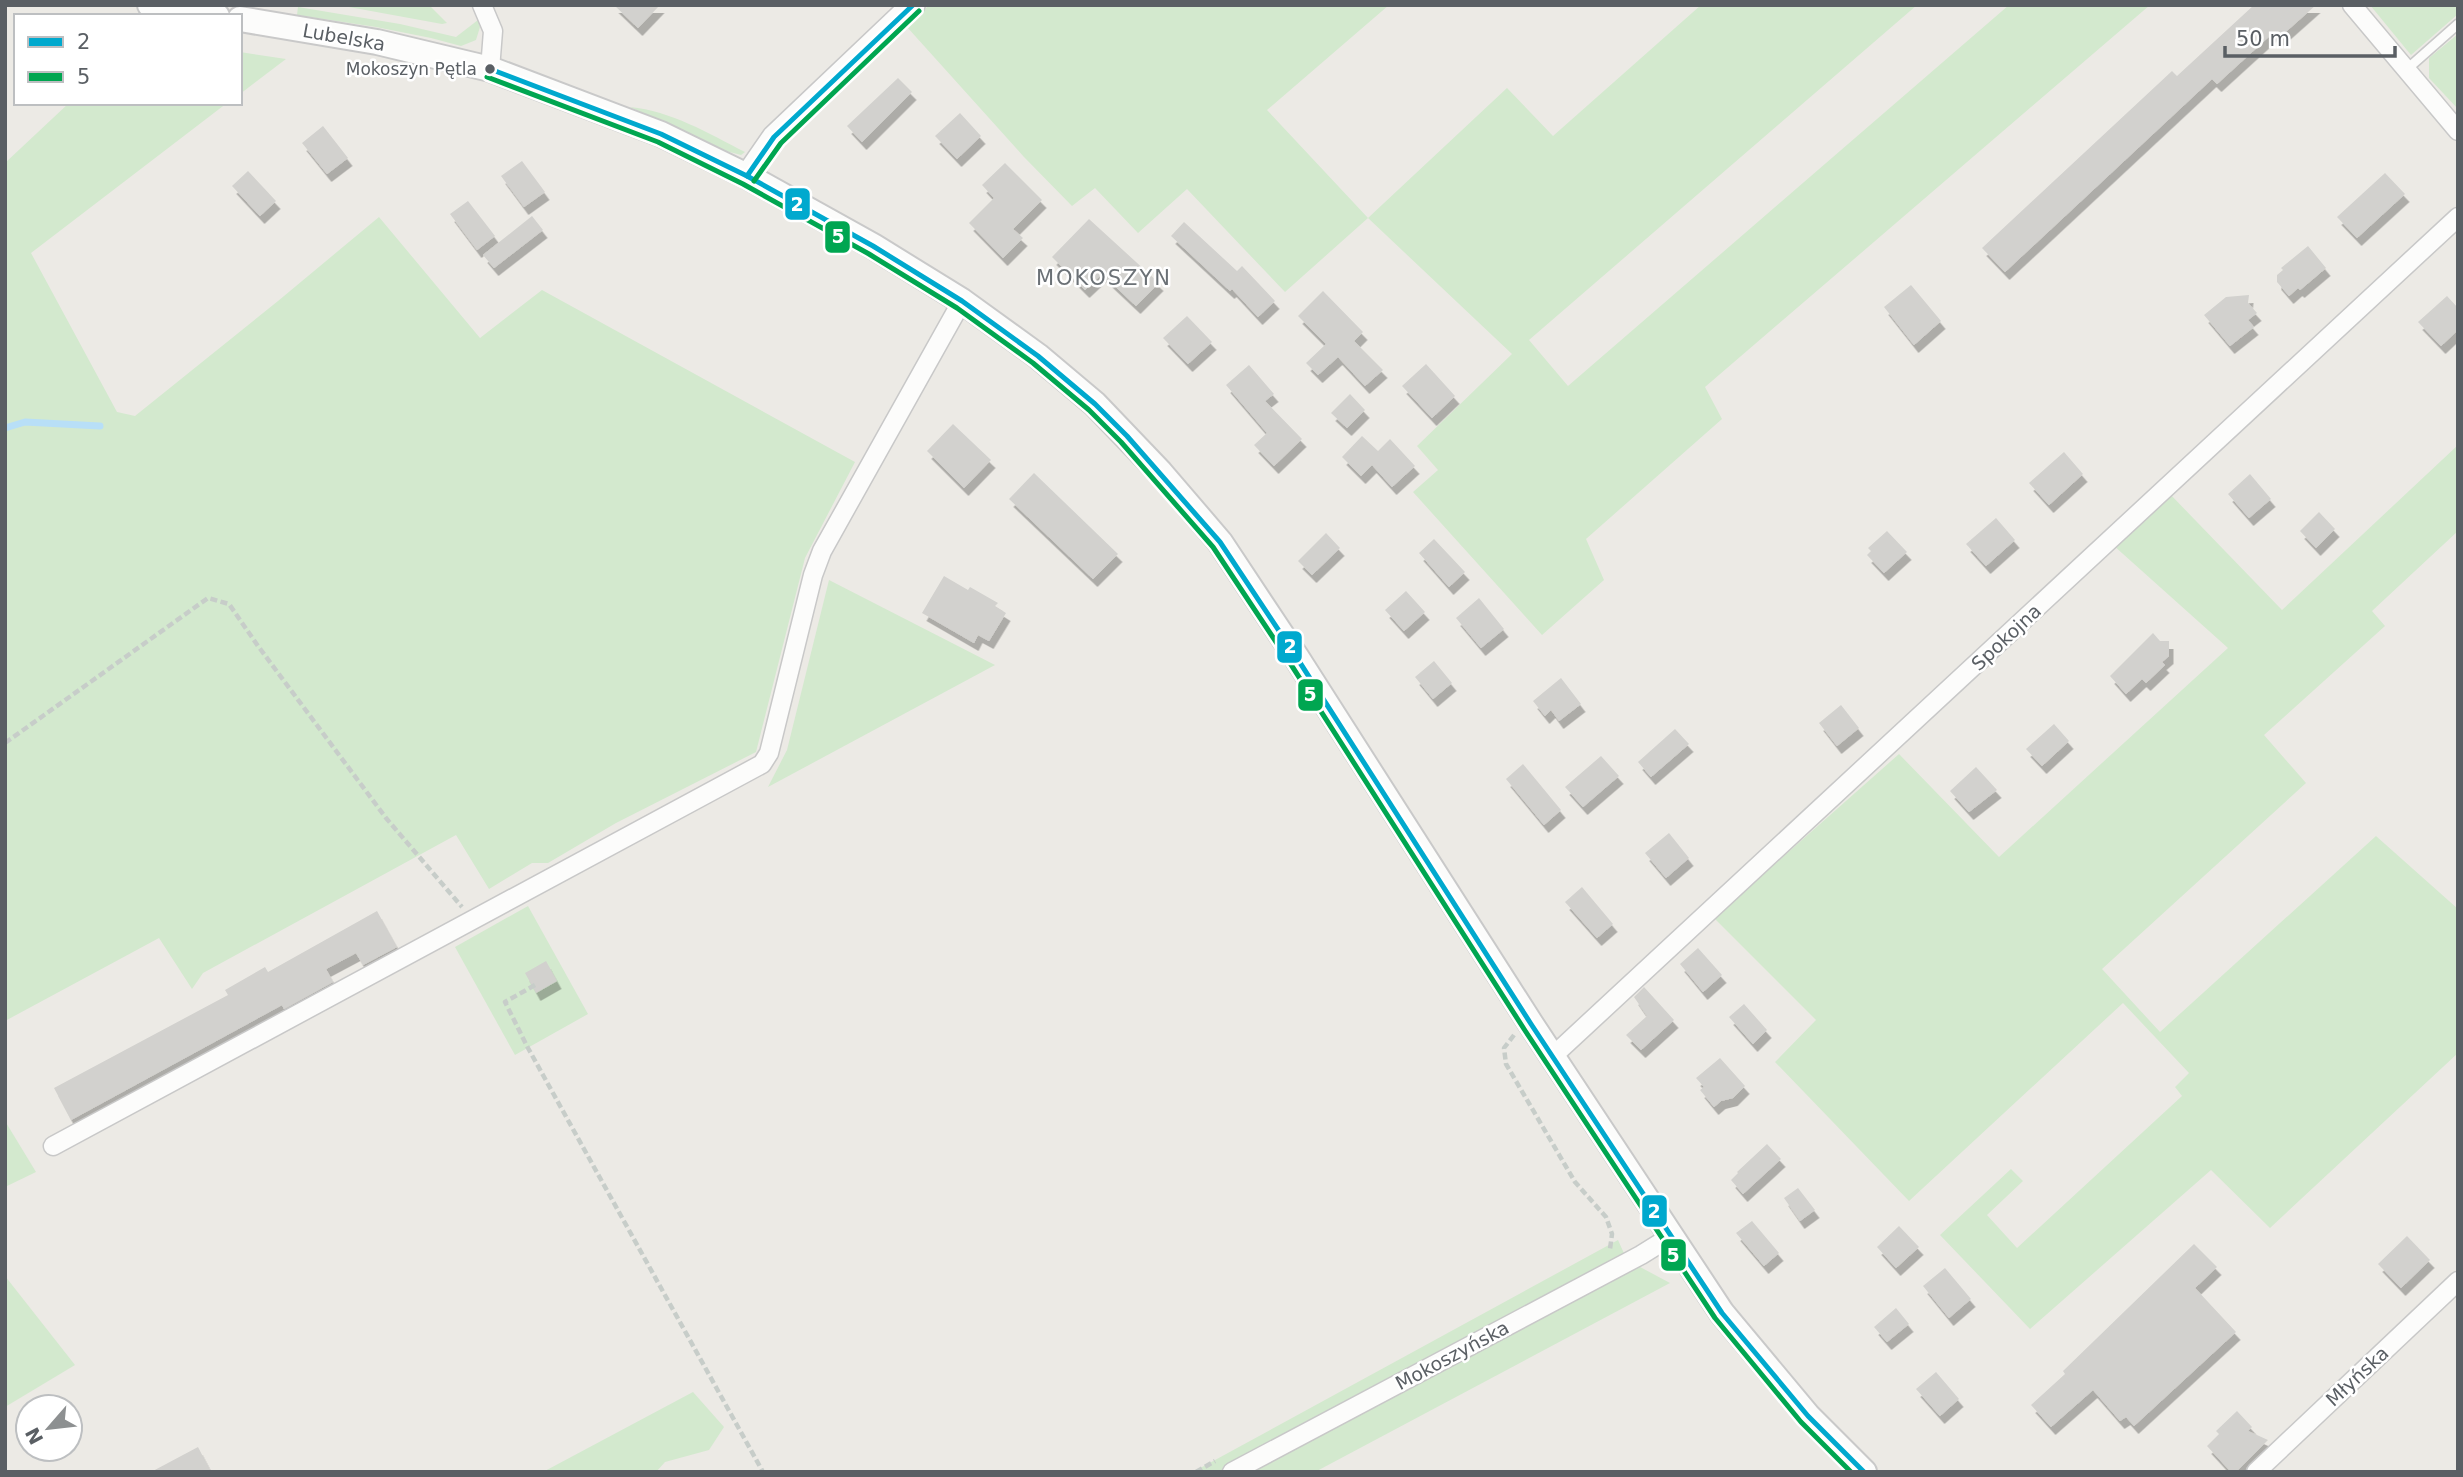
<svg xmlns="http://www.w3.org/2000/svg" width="2463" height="1477" font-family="'DejaVu Sans',sans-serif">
<defs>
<filter id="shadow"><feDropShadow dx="4.5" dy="8" stdDeviation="0" flood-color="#0004"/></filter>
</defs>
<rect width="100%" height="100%" fill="#eceae5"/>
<!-- green -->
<g fill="#d3e9ce">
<path d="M338,5h91l18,18 -5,1z"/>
<path d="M929,5h460l-122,105 101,108 139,-130 46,48 148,-131h216l-388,335 39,46 441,-381h141l-445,382 17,32 -136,120 18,41 -62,55 -129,-143 25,-22 -21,-24 95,-92 -144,-136 -83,74 -98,-103 -49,44 -43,-45 -23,18 -48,-49 -117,-130z"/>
<path d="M2370,5h88v9l-47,41z"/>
<path d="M298,7l102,17 56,13 22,-17 2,7 -4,13 -15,6 -30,-8 -55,-11 -79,-12z"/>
<path d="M2458,34v75l-29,-31v-20z"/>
<path d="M240,52l46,7 -46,35z"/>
<path d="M69,103h158l-196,150 86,159 18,4 143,-115 101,-84 101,121 62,-48 313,172 -50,96 -49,194 -140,71 -68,40h-16l-43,26 -33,-54 -253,138 -11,16 -33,-51 -154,83v-858z"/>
<path d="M630,107c41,4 78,26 115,45l-4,3 -15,-4z"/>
<path d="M2458,445v86l-86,80 13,15 -121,109 42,48 -204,186 58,63 216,-196 82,73v144l-188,175 -59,-58 -181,159 -90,-94 71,-66 12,12 -36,34 30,33 165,-152 -7,-9 14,-14 -66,-70 -214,198 -134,-139 41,-42 -102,-102 185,-164 100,103 229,-209 -115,-103 55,-53 114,118z"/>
<path d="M829,580l166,85 -227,122 19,-37z"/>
<path d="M528,906l60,108 -73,41 -60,-108z"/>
<path d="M5,1121l31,51 -31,15z"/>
<path d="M1618,1240l9,20 43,23 -355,189h-122z"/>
<path d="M5,1276l70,89 -70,42z"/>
<path d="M693,1392l31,35 -15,23 -44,12 -9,10h-113z"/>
</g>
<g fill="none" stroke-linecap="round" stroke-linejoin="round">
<!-- stream -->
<path stroke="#b8dff7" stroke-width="7" d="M5,428l20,-6 75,4"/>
</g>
<!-- building -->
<g fill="#d2d1ce" filter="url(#shadow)">
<path d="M614,5h46l-22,23z"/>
<path d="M2254,5h62l-37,33 -5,-6 -57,52 -5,-5 -207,193 -23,-24 190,-177 5,5z"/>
<path d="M898,78l14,14 -50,50 -15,-16z"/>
<path d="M960,113l21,23 -24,23 -22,-23z"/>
<path d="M323,126l25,32 -21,16 -25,-31z"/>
<path d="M522,161l23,31 -21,15 -23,-31z"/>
<path d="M1005,163l37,37 -29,29 10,9 -20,20 -34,-35 25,-25 -12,-13z"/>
<path d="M248,171l28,30 -16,15 -28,-30z"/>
<path d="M2385,173l20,21 -48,44 -20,-21z"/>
<path d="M468,201l27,35 -18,14 -27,-36z"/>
<path d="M532,216l11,14 -49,38 -11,-13z"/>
<path d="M1089,219l70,64 -23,23 -34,-32 -17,16 -33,-33z"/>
<path d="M1184,222l53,49 5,-5 33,35 -17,16 -26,-28 -2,2 -59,-55z"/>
<path d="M2308,246l18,22 -26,22 -2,-2 -9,8 -12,-14v-7l6,-5 -2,-2z"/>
<path d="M1911,285l30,36 -27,24 -30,-38z"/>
<path d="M1323,291l40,41 -9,9 29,29 -18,16 -27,-29 -20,18 -12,-12 20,-19 -28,-28z"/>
<path d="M2249,295l-1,8 9,10 -9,7 6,7 -24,19 -26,-31 22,-18z"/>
<path d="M2447,296l11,12v22l-17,16 -23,-24z"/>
<path d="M1187,316l25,26 -24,22 -25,-26z"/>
<path d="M1426,364l29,32 -23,22 -30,-32z"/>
<path d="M1249,365l25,29 -9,7 37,38 -28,27 -20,-21 13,-12 -41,-48z"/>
<path d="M1350,394l15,16 -18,18 -16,-15z"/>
<path d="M953,424l38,36 -27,28 -37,-37z"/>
<path d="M1362,436l16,15 12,-12 25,27 -23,21 -20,-22 -11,11 -19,-19z"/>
<path d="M2064,452l19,22 -34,31 -20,-22z"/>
<path d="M1034,473l84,81 -25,25 -84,-80z"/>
<path d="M2250,474l21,25 -22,19 -21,-24z"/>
<path d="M2319,512l16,17 -19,19 -16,-17z"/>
<path d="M1996,518l19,22 -29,26 -20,-22z"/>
<path d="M1887,531l20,21 -23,21 -17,-18 4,-4 -3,-3z"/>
<path d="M1326,533l14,15 -28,27 -14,-14z"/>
<path d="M1434,539l31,33 -16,15 -30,-34z"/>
<path d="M944,576l24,14 2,-3 28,16 -3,3 11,7 -17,28 -11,-6 -4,8 -52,-30z"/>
<path d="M1406,591l19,21 -21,19 -19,-21z"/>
<path d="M1479,598l25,31 -23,19 -25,-30z"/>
<path d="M2153,633l7,8h9v15l-7,6 3,3 -19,18 -4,-4 -16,15 -16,-18z"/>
<path d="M1434,661l18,22 -19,16 -18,-22z"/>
<path d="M1561,678l20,26 -22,17 -8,-11 -6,6 -12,-15z"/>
<path d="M1841,705l18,23 -22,18 -18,-23z"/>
<path d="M2054,724l15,17 -27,25 -16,-17z"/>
<path d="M1675,729l14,15 -38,33 -13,-15z"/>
<path d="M1601,756l18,20 -36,31 -18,-20z"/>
<path d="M1523,764l38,46 -17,15 -38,-46z"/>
<path d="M1976,767l21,23 -28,22 -19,-21z"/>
<path d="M1669,833l20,25 -23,20 -21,-25z"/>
<path d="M1582,887l31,37 -16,14 -32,-36z"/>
<path d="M377,911l20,36 -34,18 -7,-12 -30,16 7,13 -49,27 -2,-4 -211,115 -17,-32 174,-93 -3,-5 40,-23 3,5z"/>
<path d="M1698,948l24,27 -19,17 -23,-28z"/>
<path d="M546,961l11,20 -21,12 -11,-20z"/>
<path d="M1644,987l30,33 -33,30 -15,-15 21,-19 -13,-19z"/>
<path d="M1744,1004l23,26 -14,14 -24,-27z"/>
<path d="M1720,1058l25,28 -12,12 -12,3 -7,6 -14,-17 4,-3 -8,-9z"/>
<path d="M1767,1144l14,15 -38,35 -12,-14 7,-7 -1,-1z"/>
<path d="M1798,1188l17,22 -15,11 -16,-23z"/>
<path d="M1752,1221l27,32 -15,13 -28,-33z"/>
<path d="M1899,1226l20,21 -23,21 -19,-21z"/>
<path d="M2407,1236l23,24 -29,28 -23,-24z"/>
<path d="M2194,1244l23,23 -22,21 41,44 -102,94 -8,-9 -6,4 -27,-31 -42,37 -20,-22 34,-31 -2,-3z"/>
<path d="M1945,1268l26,31 -22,19 -26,-32z"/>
<path d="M1896,1308l13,16 -22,18 -13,-15z"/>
<path d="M1936,1372l23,27 -19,17 -24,-27z"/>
<path d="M2237,1411l15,16 -4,4 20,9 -32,32h-5l-24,-26 12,-12 -3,-3z"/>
<path d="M198,1447l13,25h-60z"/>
</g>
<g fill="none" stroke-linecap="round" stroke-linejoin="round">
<!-- service casing -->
<g stroke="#c8c8c8" stroke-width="12">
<path id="service" d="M2406,70l52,-46"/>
</g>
<!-- minor casing -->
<g stroke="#c8c8c8" stroke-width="21">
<g id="minor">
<path d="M482,5l11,26 -3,38"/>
<path d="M2352,5l106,126"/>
<path d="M1553,1056l905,-839"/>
<path d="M53,1146l709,-382 7,-11 44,-178 9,-24 140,-250"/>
<path d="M1232,1472l409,-217 29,-18"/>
<path d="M2256,1472l202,-191"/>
</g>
</g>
<!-- tertiary casing -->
<g stroke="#c8c8c8" stroke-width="26">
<path id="tertiary" d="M747,176l27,-39 139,-132"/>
</g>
<!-- secondary casing -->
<g stroke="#c9c9c9" stroke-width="28">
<g id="secondary">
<path d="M150,5l67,11"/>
<path d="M240,19l137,23 113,27 171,65 86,42 126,70 89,55 76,55 57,48 65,68 60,70 77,116 234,366 191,289 86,103 56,56"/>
</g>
</g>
<!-- path -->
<g stroke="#c7cdc9" stroke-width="4.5" stroke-dasharray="7 3.5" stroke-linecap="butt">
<path d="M5,743l203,-145 21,6 29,42 128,172 76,89"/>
<path d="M535,985l-30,17 23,46 235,424"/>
<path d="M1514,1035l-10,13 2,16 69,118 31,35 6,17 -2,15"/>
<path d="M1196,1472l19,-11"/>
</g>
<!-- service -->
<use href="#service" stroke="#fcfcfb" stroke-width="9"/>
<!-- minor -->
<use href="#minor" stroke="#fcfcfb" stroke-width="18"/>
<!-- tertiary -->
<use href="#tertiary" stroke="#fcfcfb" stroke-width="23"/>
<!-- secondary -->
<use href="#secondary" stroke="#fcfcfb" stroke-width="24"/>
<!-- bus-1 casing -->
<g stroke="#fff" stroke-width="10">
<g id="bus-1">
<path d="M490,69l171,65 86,42 126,70 89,55 76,55 57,48 32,32 93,106 77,116 234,366 191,289 86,103 56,56"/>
<path d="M747,176l27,-39 139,-132"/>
</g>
</g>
<!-- bus-2 casing -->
<g stroke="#fff" stroke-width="10">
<g id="bus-2">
<path d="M487,77l171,65 85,42 126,70 88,54 76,55 56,47 32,32 92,105 77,116 234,366 191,289 86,104 50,50"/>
<path d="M754,181l27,-38 138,-132"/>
</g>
</g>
<!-- bus-1 -->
<use href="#bus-1" stroke="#00a9ce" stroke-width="5"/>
<!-- bus-2 -->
<use href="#bus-2" stroke="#00a651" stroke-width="5"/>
</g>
<!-- markers -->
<circle fill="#5a5f64" stroke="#fff" stroke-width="2.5" cx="490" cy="69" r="6"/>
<g text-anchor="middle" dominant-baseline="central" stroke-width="5" stroke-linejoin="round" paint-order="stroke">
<!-- bus labels -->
<g font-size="17" fill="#5a5f64" stroke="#fff" text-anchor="end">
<text x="477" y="69">Mokoszyn Pętla</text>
</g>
<!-- street labels -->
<g font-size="19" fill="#5a5f64" stroke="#fff">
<text transform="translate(344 37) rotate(10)">Lubelska</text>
<text transform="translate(2006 637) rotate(-43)">Spokojna</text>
<text transform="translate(1452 1355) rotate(-28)">Mokoszyńska</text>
<text transform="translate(2357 1376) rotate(-43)">Młyńska</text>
</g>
<!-- neighbourhood labels -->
<g font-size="21" letter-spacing="2" fill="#6b7176" stroke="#fff">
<text x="1104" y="278">MOKOSZYN</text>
</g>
</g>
<g stroke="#fff" stroke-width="2.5">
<rect x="784" y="187" width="27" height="34" rx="7" fill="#00a9ce"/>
<rect x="824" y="220" width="27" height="34" rx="7" fill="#00a651"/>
<rect x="1276" y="630" width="27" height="34" rx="7" fill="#00a9ce"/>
<rect x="1297" y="678" width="27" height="34" rx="7" fill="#00a651"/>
<rect x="1641" y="1194" width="27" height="34" rx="7" fill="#00a9ce"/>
<rect x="1660" y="1238" width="27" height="34" rx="7" fill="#00a651"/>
</g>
<g font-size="19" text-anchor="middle" font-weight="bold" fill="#fff">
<text x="797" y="211">2</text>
<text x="838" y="243">5</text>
<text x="1290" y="653">2</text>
<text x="1310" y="701">5</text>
<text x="1654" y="1218">2</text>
<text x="1673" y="1262">5</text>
</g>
<!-- border -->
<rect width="2463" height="1477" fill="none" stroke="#5a5f64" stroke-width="14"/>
<!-- legend -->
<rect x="14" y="14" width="228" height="91" fill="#ffffff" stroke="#bdbfc1" stroke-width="2"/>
<rect x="28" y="37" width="35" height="10" fill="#00a9ce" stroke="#bdbfc1" stroke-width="2"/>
<text x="77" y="49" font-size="21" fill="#5a5f64">2</text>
<rect x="28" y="72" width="35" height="10" fill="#00a651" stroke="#bdbfc1" stroke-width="2"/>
<text x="77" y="84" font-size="21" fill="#5a5f64">5</text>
<!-- north arrow -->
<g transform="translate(49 1428) rotate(242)"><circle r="33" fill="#ffffff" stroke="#bdbfc1" stroke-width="2"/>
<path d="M0-5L12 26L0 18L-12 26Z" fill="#8d9091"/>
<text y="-10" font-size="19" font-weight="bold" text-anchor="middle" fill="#5a5f64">N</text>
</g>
<!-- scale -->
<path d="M2225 46v10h170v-10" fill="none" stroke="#5a5f64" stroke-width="3.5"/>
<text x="2236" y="46" font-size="21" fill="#5a5f64" stroke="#ffffff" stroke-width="5" paint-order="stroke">50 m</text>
</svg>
